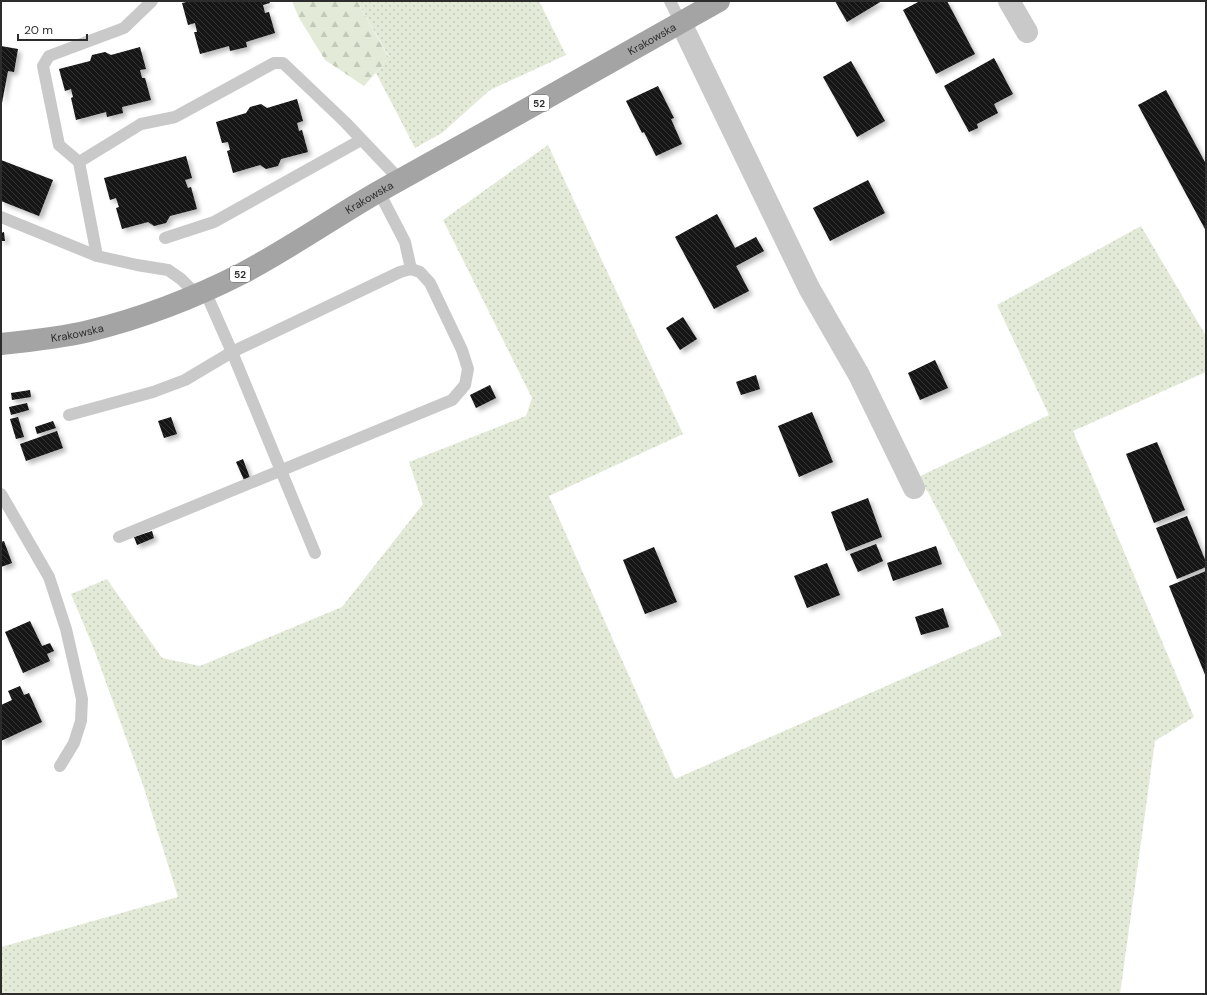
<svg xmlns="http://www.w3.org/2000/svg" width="1207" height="995" font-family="'DM Sans',sans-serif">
<defs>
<pattern id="grass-dots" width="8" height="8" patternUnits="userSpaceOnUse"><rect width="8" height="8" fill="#e3ebd8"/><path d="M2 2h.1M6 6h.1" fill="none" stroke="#c3caba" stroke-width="1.8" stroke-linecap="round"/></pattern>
<pattern id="forest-firs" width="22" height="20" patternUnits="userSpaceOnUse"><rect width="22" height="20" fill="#e3ebd8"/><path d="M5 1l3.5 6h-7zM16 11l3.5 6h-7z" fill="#c3caba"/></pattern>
<pattern id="building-back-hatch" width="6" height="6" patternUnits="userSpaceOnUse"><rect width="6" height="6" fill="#131313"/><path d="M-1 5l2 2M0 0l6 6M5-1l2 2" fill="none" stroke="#363636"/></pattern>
<filter id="shadow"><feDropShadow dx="3.5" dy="3.5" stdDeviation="2" flood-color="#0004"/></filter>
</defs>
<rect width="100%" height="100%" fill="#fff"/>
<!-- grass -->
<g fill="url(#grass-dots)">
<path d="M357,1h182l27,54 -76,35 -48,43 -27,15 -39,-75 13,-16z"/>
<path d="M548,145l135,289 -134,62 126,283 327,-144 -74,-143 -12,-14 133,-63 -52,-110 144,-79 65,110v36l-133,59 121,286 -39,24 -35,253h-1119v-47l177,-50 -35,-112 -49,-136 -23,-55 36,-15 55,79 38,8 142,-59 81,-103 -14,-42 117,-46 6,-18 -89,-178z"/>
</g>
<!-- forest -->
<path fill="url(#forest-firs)" d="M292,1h65l32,57 -25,28 -39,-26 -26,-42z"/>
<!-- building -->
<g fill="url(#building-back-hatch)" filter="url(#shadow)">
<path d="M191,1h78l1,2 -7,2 2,8 4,-1 6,21 -29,9 1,5 -17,4 -1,-5 -29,8 -6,-22h3l-2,-9 -7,2 -6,-22z"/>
<path d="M835,1h47l-35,21z"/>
<path d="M920,1h27l28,53 -39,20 -33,-64z"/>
<path d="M1,46l17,3 -4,23 -6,-1 -6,32z"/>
<path d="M140,47l6,22 -6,1 2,8h3l6,22 -29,7 1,6 -16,4 -1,-5 -30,8 -5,-22 2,-1 -2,-8 -6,2 -6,-22 31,-8 2,-6 13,-3 6,3z"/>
<path d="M994,58l19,36 -19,10 4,9 -21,11 1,4 -9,4 -25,-46z"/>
<path d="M851,61l34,60 -28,16 -34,-60z"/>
<path d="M658,86l16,32 -3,1 11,25 -26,12 -12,-24 -2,1 -16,-32z"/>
<path d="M1166,90l40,74v67l-68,-126z"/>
<path d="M297,99l6,22 -6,2 2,8 3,-1 6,22 -27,7 -3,7 -12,3 -6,-4 -27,8 -6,-22 3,-1 -2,-8 -6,1 -6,-21 30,-9 4,-6 11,-3 6,4z"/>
<path d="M186,156l6,22 -7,2 3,8 3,-1 6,22 -27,7 -4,7 -12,3 -6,-4 -26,7 -6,-21 3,-1 -3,-9 -6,2 -6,-22z"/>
<path d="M1,160l52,20 -14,36 -38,-15z"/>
<path d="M868,180l17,33 -55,28 -17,-33z"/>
<path d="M717,214l18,34 21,-11 8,14 -28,15 13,25 -35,18 -39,-72z"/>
<path d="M4,232l1,9h-4v-8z"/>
<path d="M683,317l14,22 -17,11 -14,-22z"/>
<path d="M935,360l13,28 -28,12 -12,-27z"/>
<path d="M756,375l4,14 -19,6 -5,-13z"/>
<path d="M490,385l6,13 -20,10 -6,-13z"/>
<path d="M30,390l1,7 -19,3 -1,-7z"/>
<path d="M27,403l2,7 -18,5 -2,-8z"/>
<path d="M812,412l21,50 -34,15 -21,-51z"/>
<path d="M18,417l6,20 -8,2 -6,-20z"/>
<path d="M171,417l6,17 -13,4 -6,-17z"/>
<path d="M53,421l3,7 -19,6 -2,-7z"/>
<path d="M57,431l6,17 -37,13 -6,-17z"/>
<path d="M1157,442l28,68 -31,13 -28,-69z"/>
<path d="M243,459l7,19 -6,2 -8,-18z"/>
<path d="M868,498l14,39 -36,14 -15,-39z"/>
<path d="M1187,516l19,46v5l-29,12 -21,-51z"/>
<path d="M152,531l2,7 -17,7 -3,-8z"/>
<path d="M4,541l8,22 -11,4v-25z"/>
<path d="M876,544l7,17 -25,11 -8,-18z"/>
<path d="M936,546l6,18 -49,17 -6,-18z"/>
<path d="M654,547l23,55 -32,12 -22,-54z"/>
<path d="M827,563l13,32 -33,13 -13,-32z"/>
<path d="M1206,571v106l-37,-91z"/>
<path d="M943,608l6,19 -28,8 -6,-18z"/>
<path d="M30,621l12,25 8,-3 4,8 -7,3 3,7 -27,12 -18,-41z"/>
<path d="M20,686l4,9 5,-2 13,29 -41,19v-36l11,-5 -4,-9z"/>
</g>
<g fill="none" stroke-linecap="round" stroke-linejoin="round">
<!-- service -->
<g stroke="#c9c9c9" stroke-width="12">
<path d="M670,1l11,22"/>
<path d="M79,162l62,-38 34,-7 99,-54h9l62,59 55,58"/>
<path d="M379,192l26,50 6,27"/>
<path d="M1,217l96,39 40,9 31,5 13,9 16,16"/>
<path d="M165,238l49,-16 147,-82"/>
<path d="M97,256l-18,-94 -20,-17 -16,-79 6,-10 75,-28 28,-27"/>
<path d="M205,291l27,61 83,201"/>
<path d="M69,415l84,-23 32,-12 47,-28 168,-80 11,-3 9,3 10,11 32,67 6,19 -3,16 -13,15 -333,137"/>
<path d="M1,494l48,83 17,52 16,70 -1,22 -7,22 -14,23"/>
</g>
<!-- minor -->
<g stroke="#c9c9c9" stroke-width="22">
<path d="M1009,1l18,31"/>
<path d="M681,23l128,265 50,87 55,113"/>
</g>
<!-- primary -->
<path stroke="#a4a4a4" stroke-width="22" id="s1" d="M1,344c29,-3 59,-6 88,-13 53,-13 105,-33 154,-58 47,-25 90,-55 135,-81 114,-63 228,-127 341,-191"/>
</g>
<g text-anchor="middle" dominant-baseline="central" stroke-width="4" stroke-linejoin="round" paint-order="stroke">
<!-- shield labels -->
<g fill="#fff" stroke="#6b6b6b" stroke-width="1">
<rect x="529" y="95" width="20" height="16" rx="3"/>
<rect x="230" y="266" width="20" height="16" rx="3"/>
</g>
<g font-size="10" font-weight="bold" fill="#2c2c2c">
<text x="539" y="103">52</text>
<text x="240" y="274">52</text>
</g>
<!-- street labels -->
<g font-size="11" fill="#2c2c2c" stroke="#fff">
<text stroke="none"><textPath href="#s1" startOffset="725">Krakowska</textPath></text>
<text stroke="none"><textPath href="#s1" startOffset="401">Krakowska</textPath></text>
<text stroke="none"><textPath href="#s1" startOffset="77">Krakowska</textPath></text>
</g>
</g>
<!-- border -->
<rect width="1207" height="995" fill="none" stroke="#2c2c2c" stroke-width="4"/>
<!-- scale -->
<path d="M18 34v6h69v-6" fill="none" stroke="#2c2c2c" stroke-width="2"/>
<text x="24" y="34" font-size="12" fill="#2c2c2c" stroke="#ffffff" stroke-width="3" paint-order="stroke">20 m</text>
</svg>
